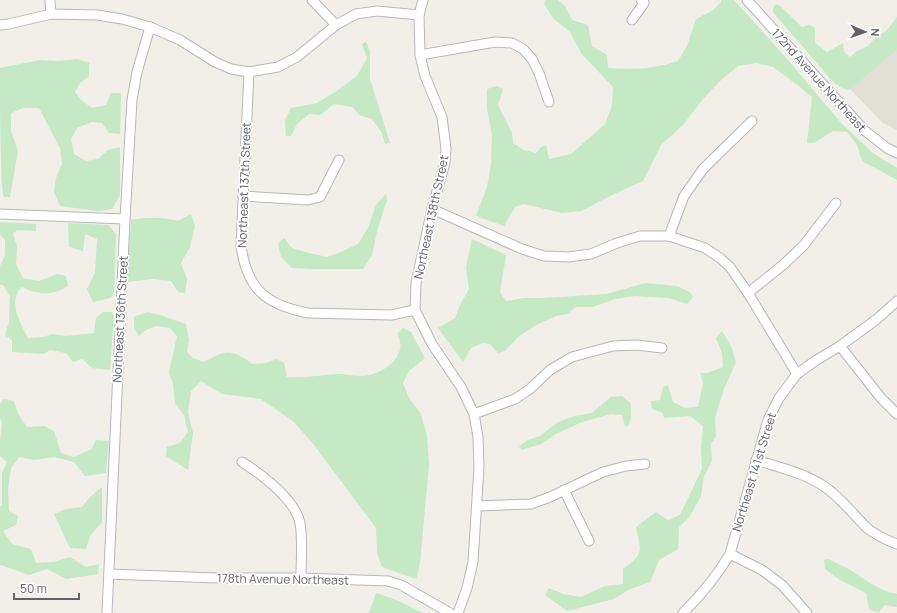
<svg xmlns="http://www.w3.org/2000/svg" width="897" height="613" font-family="Manrope,sans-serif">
<rect width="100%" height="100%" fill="#f1efe8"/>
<!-- education -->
<path fill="#e1ded6" d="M897,40v90l-14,-7 -37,-38z"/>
<!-- green -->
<g fill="#c5e8c5">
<path d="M546,0h12l7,6 7,14 16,5 4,21 15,9 1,13c26,2 45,1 70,-7l9,-15 9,-27 16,-8 9,-9v-2h13l54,60 54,64 31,29 24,15v12l-35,-19 -5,-16 -10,-13 -14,-1 -19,12h-7l5,-46 -16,-13 -23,-17 -17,-4 -18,3 -18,15 -17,18 -20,26 -22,20 -18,36 -29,13 -33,17 -19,2 -38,-9 -9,3 -11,19 -28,-10 11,-29 4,-23 1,-29 -5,-26v-20l10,-3 6,3 -5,16 14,28 1,10 11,7 12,3 5,-6 5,-2 3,14 22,-5 34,-30 7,-18 1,-19 -32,-34 -11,-21 -17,-14 -9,-14z"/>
<path d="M776,4l4,2 22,21 7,-2 6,3v15l12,9 16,-9 1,9 6,5 7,-6 11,-5 7,-8 12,-8 10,-13v32l-48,41 -7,-2 -9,-6 -60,-70v-4z"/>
<path d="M366,42l4,9v28l20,64 -5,1 -3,-11 -10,-14 -13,-4 -6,-8 -19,-3 -14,11 -11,-1 -12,10 -6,12h-5l-1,-16 6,-12 26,-5 21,-13 19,-14 10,-18 -5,-14z"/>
<path d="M78,59l11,4v13l-9,7 -5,9 6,8 11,8 14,-3 5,-12h10l-1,41 -11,-1 -7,-10 -10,-1 -15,6 -6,11 3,15 12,7 12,-2 10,-9 12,-3v48l-8,14 -14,2 -38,-5 -6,-14 2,-14 6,-14 -2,-16 -21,-40h-16l-12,5v18l7,20 -8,46h-6c-4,-8 -4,-110 -4,-129l40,-8 18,1z"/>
<path d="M386,194l1,6 -10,31 -5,24 -9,14h-52l-19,-1 -11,-11 -3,-14 6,-5 8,10 17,5 18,4 14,-5 17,-8 10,-16 8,-23z"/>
<path d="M191,214l4,12 -5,21 -9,16 6,16 -2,14 -7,-1 -7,-11 -18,-2 -26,3 4,-62c18,-3 30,-3 47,1z"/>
<path d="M0,222l36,2v7l-19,-1 -4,4 4,12 -1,18 7,14 16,3 18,-7 9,2 2,10c-15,10 -29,9 -46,1 -15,13 -2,36 6,51l15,-1 9,-3 14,2 28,-3 2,-15 7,-6h8l3,3 -4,55 -18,-2 -10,-9 -9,3 -7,-9 -16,-3 -6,4 -32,-2v-12l-7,-5 4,-13 1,-26 -7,-11h-3v-19l5,-11v-15l-5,-6z"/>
<path d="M68,223l40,2 8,9 -2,61 -4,3 -17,4 -6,-13 8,-16 2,-34 -12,-5 -2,17 -14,-4z"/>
<path d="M472,239l34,16 -6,37 6,9 18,-3h20l62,-4 40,-11 31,3 13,6 3,5 -6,7 -18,-6 -34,-2 -20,3 -22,8h-17l-9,7 -11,2 -20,9 -18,12 -13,14 -7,2 -8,-9 -7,-1 -12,5 -8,14 -25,-34 17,-10 5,-13 9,-16 -3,-22z"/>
<path d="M147,312l13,3 26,9 3,16 -2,12 6,6 11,4c23,-13 27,-13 49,2l13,-1 10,-4 8,4 3,14c18,1 35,-2 52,-3 8,0 17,3 25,2 19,-2 46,-20 33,-42l6,-6 8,4 14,26 -16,13 -6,12 6,15 12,16 6,22 2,29 -9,98 -4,16 -34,-12 -5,-14 -1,-25 -62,-83 -20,-23 -33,-23 -39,-5 -21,-13 -10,10 -3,21 5,21 -5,37 -22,-14 1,-9 13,-4 8,-11 -4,-17 -9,-12 -2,-19 -4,-12 8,-36 -7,-8 -14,-2 -10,4 -7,6 -5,-8v-11z"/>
<path d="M722,331l9,15 5,16 -12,27 -9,29 1,18 -5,8 1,17 -8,15 -3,20 -11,20 -11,11 -1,22 -19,11 -9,22 -22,8 -14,9 -47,12 -22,-16 4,-7 14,6 18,3 24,-11 18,-2v-15c22,-16 18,-17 13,-42l20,-15 12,8 12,-5 22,-46 -1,-22 2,-21 -13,-10 -26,2 -1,-5 -11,-4 -1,-8 9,-1 3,-13 5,-2 5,17 12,6 13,-1 5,-24 -3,-10h7l16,-6 -1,-14 -6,-15z"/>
<path d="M622,396l9,8v14l-3,8 -3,1 -3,-12 -11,-1 -29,8 -26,12 -15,10 -19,6 -3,-4 9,-6 12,-4 18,-14 17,-6 17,-3 19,-16z"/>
<path d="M4,399l10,2 4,13 9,13 17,-1 10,5 7,22 13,4 18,-8 4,-9 13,1 -3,32 -21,3 -11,-14 -20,-5 -20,3 -15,-3 -8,11 -3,21 1,22 9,5 -2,9 -13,6 9,13 19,5 5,14 18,-1 16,-5 16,10 13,-3 -1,10 -32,5 -19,-10 -18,6 -28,-10 -1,1v-59l2,-2v-32l5,-11 -7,-6v-15l2,-19 -2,-4v-14z"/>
<path d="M102,487v35l-12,14 -4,13 -16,-1 -16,-34 12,-5 16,-2 9,-11z"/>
<path d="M828,559c8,4 16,7 24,12 14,9 27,20 45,23v13l-12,-2 -7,8 -9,-4 -3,-16 -26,-13 -15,-11 -1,-9z"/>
<path d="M376,593l18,6 29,14h-54z"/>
</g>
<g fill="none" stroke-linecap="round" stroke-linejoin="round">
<!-- minor casing -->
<g stroke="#b5b8bc" stroke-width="11">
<g id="minor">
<path d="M50,0l1,14"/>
<path d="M312,0l24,25"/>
<path d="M423,0l-4,15 1,40 5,21 17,41 4,32 -1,14 -13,46 -16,74 -1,27 17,34 29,43 13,27 4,23 1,30 -6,95 -6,26 -9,25"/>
<path d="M747,0l117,130 23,18 10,5"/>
<path d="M632,20l12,-17 -3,-3"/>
<path d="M0,25l9,-1 42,-10 46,1 25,4 28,8 30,13 35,22 16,7 18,3 29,-5 19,-10 39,-32 20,-11 21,-3 42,4"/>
<path d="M420,55l75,-13 17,1 11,6 9,10 7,14 10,29"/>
<path d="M249,72l-8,174c6,43 25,59 67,67l83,2 24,-5"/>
<path d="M243,196l65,4 12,-3 19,-37"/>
<path d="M432,209l90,40 22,7 24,1 23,-3 26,-11 23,-7h29l36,12 15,10 10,9 18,26 49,81"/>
<path d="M0,214l125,5"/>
<path d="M669,236l15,-40 19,-27 49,-48"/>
<path d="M748,293l35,-28 21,-20 32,-42"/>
<path d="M840,346l41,52 16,16"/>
<path d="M474,414l41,-15 15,-10 20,-19 22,-13 41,-11 24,-1 25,3"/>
<path d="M756,460c22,7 49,13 69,27 16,11 28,27 42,41 9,7 19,12 30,16"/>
<path d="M242,462c19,12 53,37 58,61 3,17 1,37 1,55"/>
<path d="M564,490l25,51"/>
<path d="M477,506l54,-2 19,-7 53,-25 23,-6 19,-2"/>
<path d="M730,554l32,16 20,15 25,28"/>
<path d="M109,574l108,4h84l87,3 13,4 49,28"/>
<path d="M107,613l18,-394 7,-119 5,-28 13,-45"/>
<path d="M683,613c18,-18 34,-37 47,-59l38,-134 11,-22 18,-24 18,-13 25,-15 37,-27 20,-18"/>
</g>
</g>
<!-- minor -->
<use href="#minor" stroke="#fff" stroke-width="9"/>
</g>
<g text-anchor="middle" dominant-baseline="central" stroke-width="3.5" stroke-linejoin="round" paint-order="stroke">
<!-- street labels -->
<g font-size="12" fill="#5f6368" stroke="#fff">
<text transform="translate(819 80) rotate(48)">172nd Avenue Northeast</text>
<text transform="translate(244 185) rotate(-88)">Northeast 137th Street</text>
<text transform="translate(431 217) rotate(-78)">Northeast 138th Street</text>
<text transform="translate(120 319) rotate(-87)">Northeast 136th Street</text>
<text transform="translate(754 472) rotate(-73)">Northeast 141st Street</text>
<text transform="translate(283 579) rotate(1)">178th Avenue Northeast</text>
</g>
</g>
<!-- north arrow -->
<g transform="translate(865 32) rotate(92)" stroke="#ffffff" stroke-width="3" paint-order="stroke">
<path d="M0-3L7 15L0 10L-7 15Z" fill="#5f6368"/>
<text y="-6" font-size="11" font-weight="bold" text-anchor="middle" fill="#5f6368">N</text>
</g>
<!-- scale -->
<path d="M14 593v6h65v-6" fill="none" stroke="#5f6368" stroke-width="2"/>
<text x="20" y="593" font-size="12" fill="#5f6368" stroke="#ffffff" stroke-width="3" paint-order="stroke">50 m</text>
</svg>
